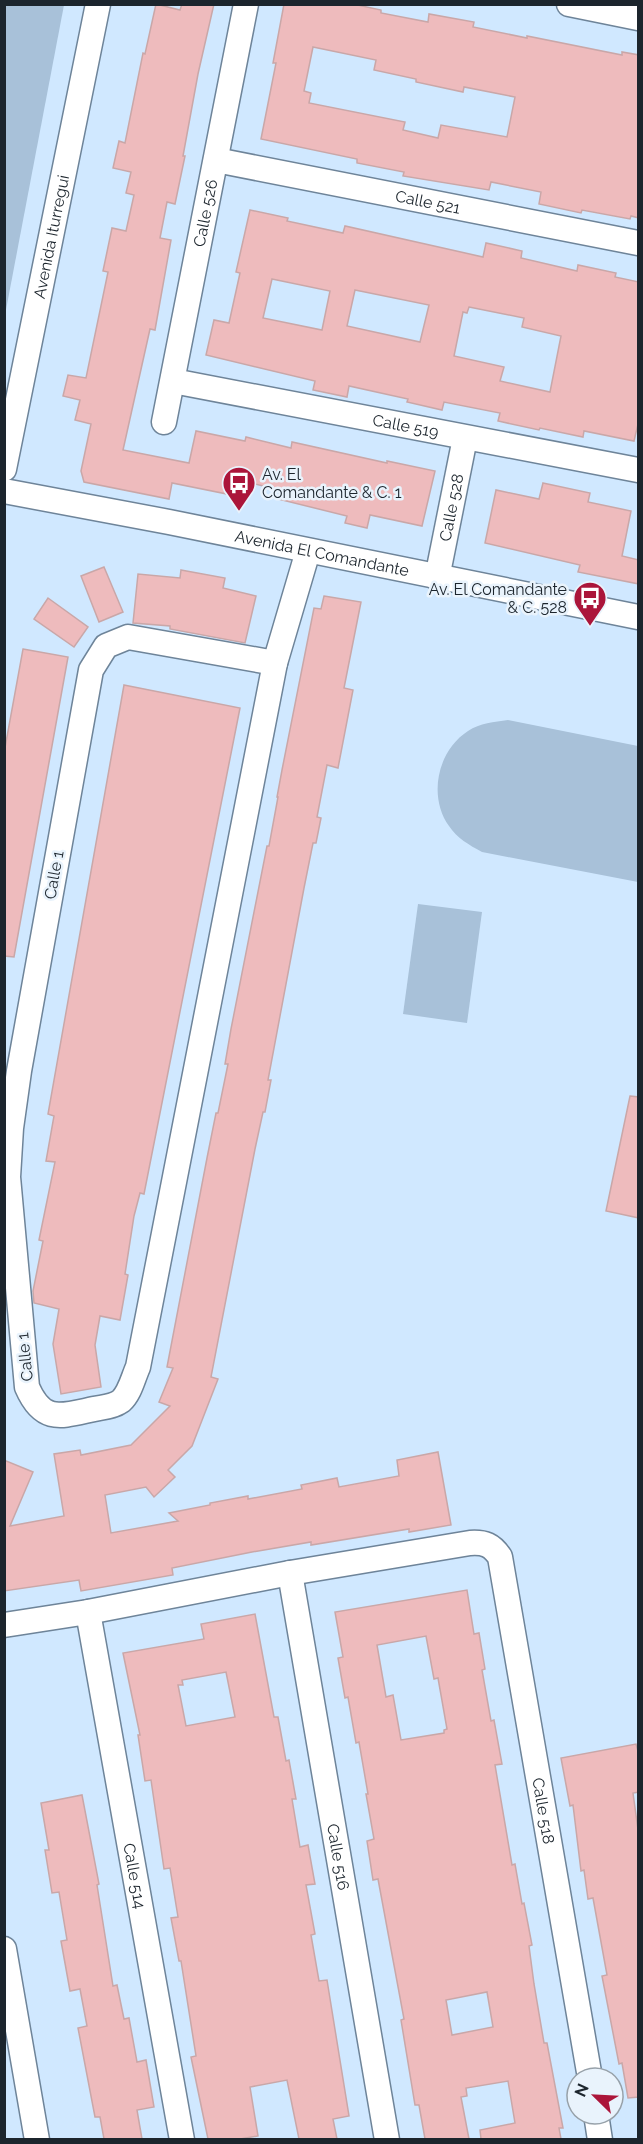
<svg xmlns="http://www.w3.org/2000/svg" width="643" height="2144" font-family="Raleway,sans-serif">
<rect width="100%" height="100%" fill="#d0e8ff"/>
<!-- green -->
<g fill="#a8c1d9">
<path d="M5,4l59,1 -59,310 -1,-310z"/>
<path d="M508,720l130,26v136l-156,-30c-13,-7 -25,-14 -33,-26 -21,-29 -12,-75 19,-95 12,-8 26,-9 40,-11z"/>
<path d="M418,904l64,8 -15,111 -64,-9z"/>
</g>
<!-- building -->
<g fill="#eebbbd" stroke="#c9a7a8" stroke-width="1.5" fill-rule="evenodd">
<path d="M156,4l24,6 2,-6h32l-16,70 -15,82h2l-10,48 -8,-2 -7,36 11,2 -16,90 -5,-1 -27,121 66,13 7,-32 49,10 1,-4 45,11 1,-6 95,21v-2l48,10 -13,55 -52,-11 -3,13 -22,-5 2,-7 -69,-17 2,-9 -50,-12 -3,16 -55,-11 -3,16 -85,-17 -3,-11 10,-47 -16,-4 5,-20 -17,-4 5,-21 18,3 22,-106 -5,-1 9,-43 14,3 8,-36 -8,-2 5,-21 -18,-4 6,-27 6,2 18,-90 2,1z"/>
<path d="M284,4h69l28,6v3l47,9 1,-8 45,8 -1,5 54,11v-2l95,19v-3l17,3v163l-8,-2 -1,3 -48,-9 -1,3 -42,-9 2,-12 -50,-10 -2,8 -86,-14 1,-4 -47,-9v-4l-96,-20 15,-76h-3zM313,47l63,13 -2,10 42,9v3l47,10 1,-5 51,10 -8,40 -66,-12 -3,13 -35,-8 2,-8 -96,-19 2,-10 -7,-2z"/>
<path d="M250,210l38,8 -1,3 56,12 2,-7 138,31 3,-14 36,8 -1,7 56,13 1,-6 38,8 -1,4 24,5v138l-5,21 -50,-10 -1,6 -43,-9 -1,2 -41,-9 2,-8 -56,-11 -2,8 -35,-8 1,-3 -59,-13 -2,11 -34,-7 2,-9 -109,-26 8,-35 15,3 11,-50 -4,-1zM272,279l58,12 -8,39 -59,-12zM355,290l74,15 -9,37 -73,-16zM469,307l55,11 -2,9 39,9 -11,56 -50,-11 4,-14 -50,-11 9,-44 4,1z"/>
<path d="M543,483l47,10 -2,9 43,9 -9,45 17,4v24l-61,-12 2,-7 -95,-22 11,-53 43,9z"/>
<path d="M104,567l19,45 -24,10 -18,-46z"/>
<path d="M181,570l44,8 -2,10 33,8 -11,47 -75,-14v-3l-37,-3 5,-49 42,4z"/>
<path d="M324,596l37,6 -17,86 9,2 -15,78 -11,-3 -10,52 4,1 -5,25h-3l-9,45 -36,192h3l-6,32h-2l-8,37 -44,228 7,2 -26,67 -24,24 7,7 -21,20 -8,-10 -41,8 6,38 67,-12 -9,-8 41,-8v-2l38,-7v3l54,-10 -1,-4 36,-7 2,9 60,-11 -2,-16 41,-8 13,73 -42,7v-3l-98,16v-3l-59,10 -80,16 1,7 -92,16 -2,-11 -75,11v-131l29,12 -23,54 54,-10 -10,-62 26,-4 1,5 50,-10 39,-39 -11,-4 14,-34 -6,-1 40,-209 9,-45h2l10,-49h-3l6,-35 36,-183h2l9,-49h-1l5,-27 32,-162 7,1z"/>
<path d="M48,598l40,29 -14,20 -40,-28z"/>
<path d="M23,649l45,8 -54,300 -10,-1v-203z"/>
<path d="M124,685l116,23 -96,486 -4,-1 -6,23 -9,58 3,1 -8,45 -20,-4 -5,29 6,42 -40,7 -8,-50 6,-35 -25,-6 -1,-12 10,-50 -4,-1 16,-78 -9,-1 8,-45 -6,-2z"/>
<path d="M630,1096l9,1v121l-33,-7z"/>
<path d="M467,1590l7,44 5,-1 6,36 -3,1 9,51 3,-1 8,44 -7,1 17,100 3,-1 7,40 2,-1 8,42 -3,1 5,38 10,59h3l16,85h-4l2,11h-80l-1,-9 35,-7 -7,-42 -42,7 1,8 -6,1 8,42h-44l-6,-34h-4l-14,-85 3,-1 -26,-140 -5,1 -6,-39 7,-2 -8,-45h2l-9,-52 -3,1 -8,-46 -3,1 -7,-40 5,-1 -8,-45zM426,1636l8,43 4,-1 9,51 -3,1v3l-43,7 -8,-45 -7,2 -9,-52zM487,1992l6,35 -41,8 -6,-35z"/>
<path d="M255,1614l19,103h4l8,44 3,-1 7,39h-4l8,48 8,-2 7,39 -9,1 9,49 -4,1 8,46 8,-1 22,136 -16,3 4,20h-38l-12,-59 -37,7 8,49 -18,3h-32l-17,-82 5,-1 -15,-95h-2l-8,-43 7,-1 -8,-49 -6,1 -13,-89 -6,1 -7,-46h2l-17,-82 81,-14 -3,-15zM226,1672l9,45 -49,9 -8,-41h5l-1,-5z"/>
<path d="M636,1744l3,11v37l-6,1 6,44v260l-11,1 -6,-35 -3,1 -17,-88 5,-1 -14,-77 -5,1 -4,-29 -3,1 -8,-66 -3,1 -9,-48z"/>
<path d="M82,1795l17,89 -2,1 16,101 4,-1 7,34 5,-1 8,44 9,-2 8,47 -17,3 5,29h-38l-4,-22h-5l-17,-89 9,-2 -7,-37 -10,2 -9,-50 6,-1 -8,-48 -7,1 -7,-43h4l-8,-47z"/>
</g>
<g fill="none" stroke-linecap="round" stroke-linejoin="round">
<!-- minor casing -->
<g stroke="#6e8499" stroke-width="27">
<g id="minor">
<path d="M569,4l69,14"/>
<path id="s1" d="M216,160l422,83"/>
<path id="s2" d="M173,381l465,89"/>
<path id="s3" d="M164,422l82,-418"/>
<path id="s4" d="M4,469l94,-465"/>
<path id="s5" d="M4,491l165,31 469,95"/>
<path id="s6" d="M437,578l28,-140"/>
<path d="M128,637l147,26 -137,704c-5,11 -8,26 -17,34 -8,6 -18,6 -27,8 -33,7 -51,15 -67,-22l-19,-210 3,-49 8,-57 72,-401 15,-24z"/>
<path d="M275,663l33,-112"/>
<path id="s7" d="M290,1573l97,567"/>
<path id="s8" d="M88,1612l94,528"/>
<path id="s9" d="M4,1625l84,-13 202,-39 180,-30c15,-1 22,2 30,14l90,521"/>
<path d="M4,1949l33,191"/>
<path d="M596,2114l4,26"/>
</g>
</g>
<!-- minor -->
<use href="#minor" stroke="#fff" stroke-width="24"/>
</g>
<!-- icons -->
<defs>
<g id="bus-pin" transform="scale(1.725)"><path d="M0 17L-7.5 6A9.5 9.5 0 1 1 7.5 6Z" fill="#ab153a" stroke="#e9f3fc"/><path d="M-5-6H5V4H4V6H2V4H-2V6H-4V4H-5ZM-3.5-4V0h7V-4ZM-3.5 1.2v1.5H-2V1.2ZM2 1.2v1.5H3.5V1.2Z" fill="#fff"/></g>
</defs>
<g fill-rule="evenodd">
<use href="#bus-pin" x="239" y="483"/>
<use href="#bus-pin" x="590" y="598"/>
</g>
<g text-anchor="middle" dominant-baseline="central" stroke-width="5" stroke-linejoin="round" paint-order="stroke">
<!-- street labels -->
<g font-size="16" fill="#1c252d" stroke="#e9f3fc">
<text stroke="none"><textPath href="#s1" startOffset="216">Calle 521</textPath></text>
<text stroke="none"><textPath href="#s3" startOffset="213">Calle 526</textPath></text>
<text stroke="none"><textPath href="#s4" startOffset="237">Avenida Iturregui</textPath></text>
<text stroke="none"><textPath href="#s2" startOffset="237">Calle 519</textPath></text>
<text stroke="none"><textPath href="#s6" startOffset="72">Calle 528</textPath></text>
<text stroke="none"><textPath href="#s5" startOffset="324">Avenida El Comandante</textPath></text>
<text transform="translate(54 875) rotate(-80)">Calle 1</text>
<text transform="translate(25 1357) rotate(-96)">Calle 1</text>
<text stroke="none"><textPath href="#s9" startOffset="766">Calle 518</textPath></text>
<text stroke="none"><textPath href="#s7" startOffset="288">Calle 516</textPath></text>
<text stroke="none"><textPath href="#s8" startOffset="268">Calle 514</textPath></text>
</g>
<!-- poi labels -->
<g font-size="16" fill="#1c252d" stroke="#e9f3fc" text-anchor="start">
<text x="262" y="474">Av. El<tspan x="262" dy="18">Comandante &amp; C. 1</tspan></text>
<text x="567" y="589" text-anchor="end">Av. El Comandante<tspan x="567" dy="18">&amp; C. 528</tspan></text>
</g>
</g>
<!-- border -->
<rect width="643" height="2144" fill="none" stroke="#1c252d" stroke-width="12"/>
<!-- north arrow -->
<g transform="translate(595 2096) rotate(294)"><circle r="28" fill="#e9f3fc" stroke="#97a1a9" stroke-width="1.5"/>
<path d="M0-4.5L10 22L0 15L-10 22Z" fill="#ab153a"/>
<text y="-9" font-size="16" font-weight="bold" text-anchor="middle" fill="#1c252d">N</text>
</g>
</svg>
